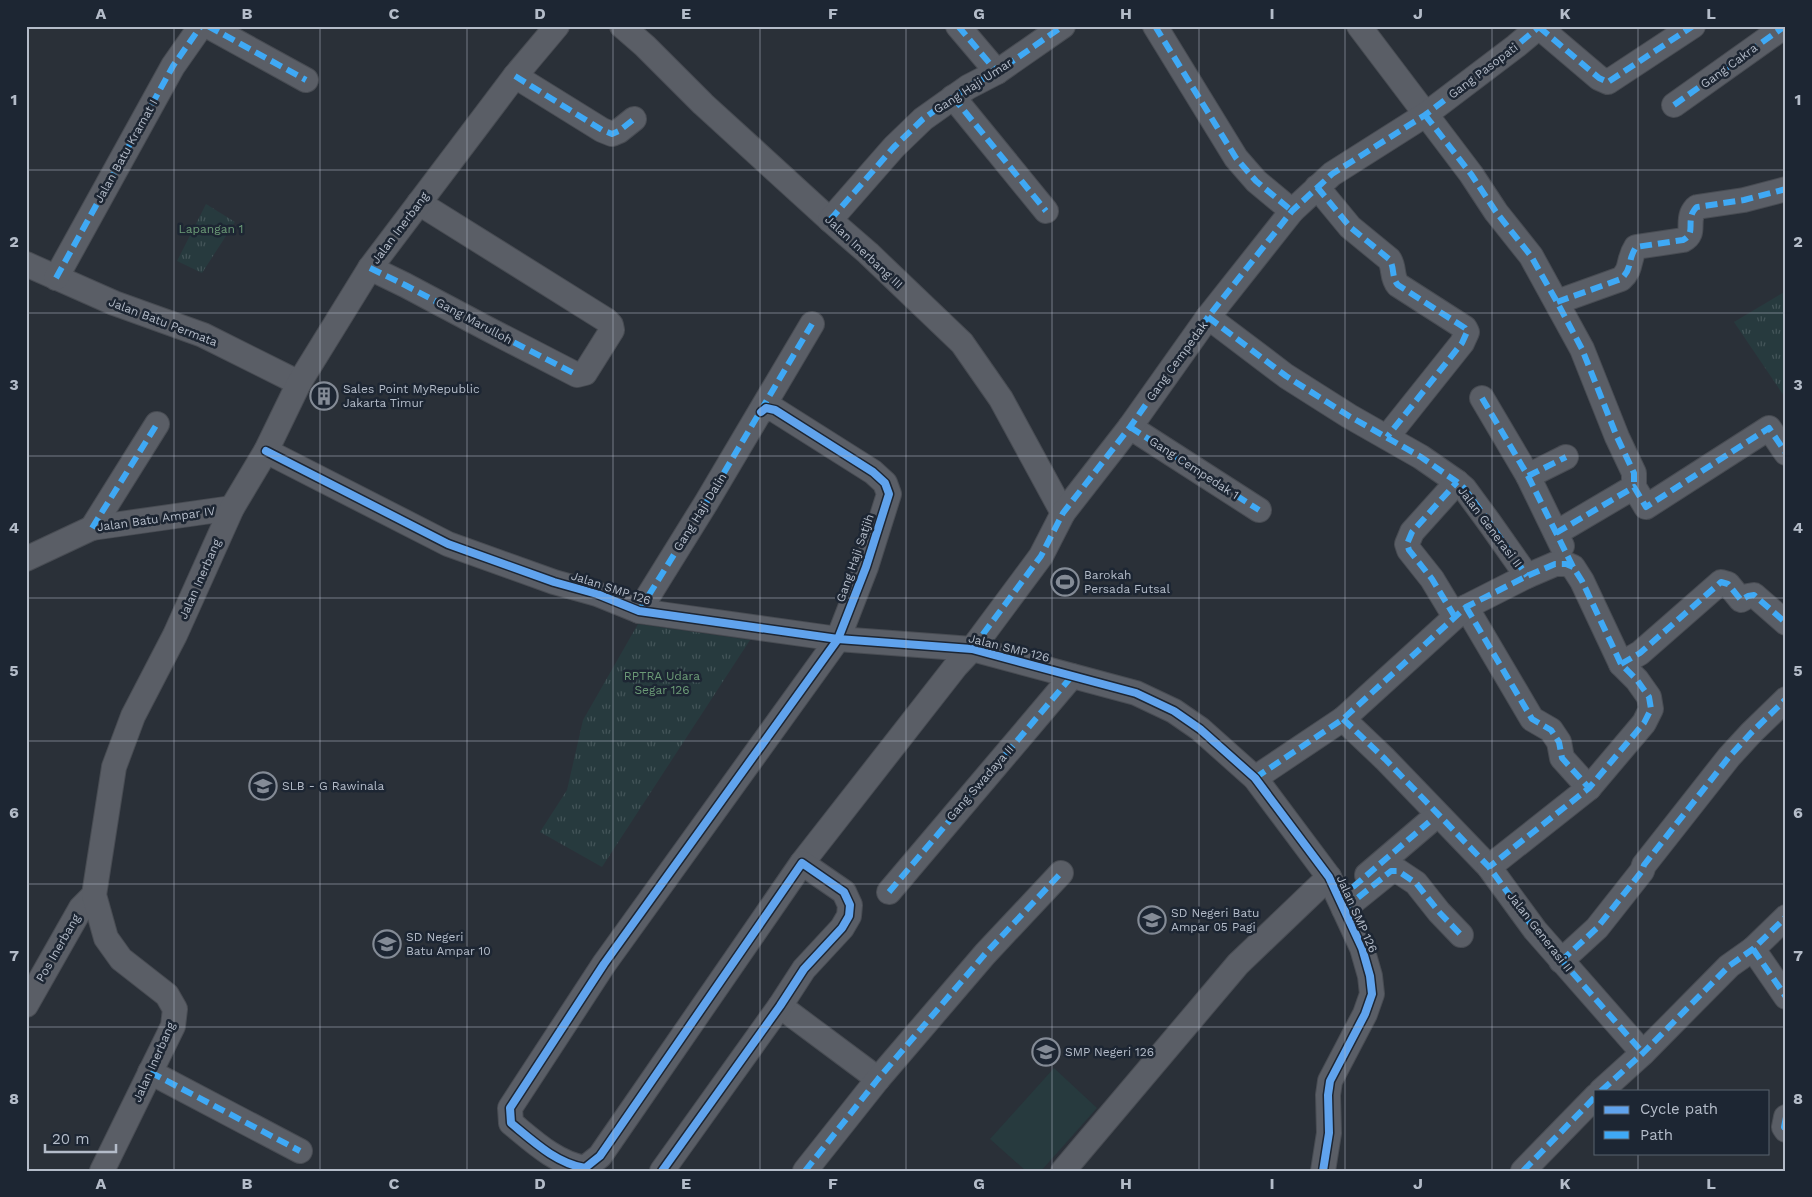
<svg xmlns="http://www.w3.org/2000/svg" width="1812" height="1197" font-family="'Work Sans',sans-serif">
<defs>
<pattern id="park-tufts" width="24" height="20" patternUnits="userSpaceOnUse" patternTransform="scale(1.25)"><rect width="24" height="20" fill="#273a3e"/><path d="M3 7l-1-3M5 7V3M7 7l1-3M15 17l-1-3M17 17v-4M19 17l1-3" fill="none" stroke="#445559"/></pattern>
</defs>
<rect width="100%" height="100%" fill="#2a3038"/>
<!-- park -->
<g fill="url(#park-tufts)">
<path d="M206,204l29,18 -33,51 -25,-12z"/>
<path d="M1786,291v108l-52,-77z"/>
<path d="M638,624l112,16 -148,227 -62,-35 27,-42 16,-70z"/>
</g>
<!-- pitch -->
<path fill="#273a3e" d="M1054,1068l43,40 -56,63h-15l-36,-32z"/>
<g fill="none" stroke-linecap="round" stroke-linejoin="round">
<!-- minor casing -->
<g stroke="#484c53" stroke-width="26">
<g id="minor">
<path d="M208,26l98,54"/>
<path d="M622,26l23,20 58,58 127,116 38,33 94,90 39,56 62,114"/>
<path d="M958,26l39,46"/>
<path d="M1155,26l81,132 20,23 36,30"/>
<path d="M1359,26l112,148 25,38 35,44 51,93 35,88 17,36v14"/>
<path d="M1539,27l60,51 9,4 85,-56"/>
<path d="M515,76l87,54 10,4 7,-3 15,-12"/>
<path d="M953,97l93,114"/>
<path d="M1674,105l111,-79"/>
<path d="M1317,187l33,40 39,32c6,8 2,18 9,26l67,43 2,4 -5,11 -75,94"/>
<path d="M830,220l64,-73 29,-28 45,-32 29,-15 66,-46"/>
<path d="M26,264l88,39 89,32 96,48"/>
<path d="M370,268l35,17 81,43 91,47 8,-2 27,-43 -1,-5 -5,-5 -187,-117"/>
<path d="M56,278l117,-212 28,-40"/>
<path d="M1557,302l64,-23c12,-11 6,-18 15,-32l47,-7c12,-6 5,-15 9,-26 0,-1 4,-7 5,-7l47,-7 42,-11"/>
<path d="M1208,317l78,59 63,40 72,41 36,25 7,6 25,34 38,54"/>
<path d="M1482,398l46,78 34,70"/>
<path d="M1130,427l129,83"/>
<path d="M266,451l182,93 106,38 43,12 42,17 199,28 134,10 164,44 38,18 26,18 55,49 74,99 33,71 8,28 2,18 -7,20 -35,67 -2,14 1,38 -6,38"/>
<path d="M1528,476l38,-19"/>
<path d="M92,528l65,-104"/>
<path d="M1556,533l78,-46 12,20 123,-79 17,25"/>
<path d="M26,559l66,-31 140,-20"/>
<path d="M1466,607l66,112 19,11 8,12 3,16 27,30"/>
<path d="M639,611l67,-108 106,-179"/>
<path d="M1455,617l-23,-38 -23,-29 -2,-6 5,-12 45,-50"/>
<path d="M1621,664l19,-11 81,-71 7,2 13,16 7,-4 6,-1 32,28"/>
<path d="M1343,719l42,40 104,108 46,63 108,123"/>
<path d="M1255,778l88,-59 123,-112 61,-31 28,-12h11l7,3 9,14 39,83 16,16 12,17 2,12 -7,14 -55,65 -100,79"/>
<path d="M802,863l154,-197 16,-17 69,-93 22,-43 67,-86 78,-110 84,-106 40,-37 93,-59 91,-69 24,-20"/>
<path d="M1367,875l62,-53"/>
<path d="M889,892l183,-216"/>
<path d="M1344,909l47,-38h7l18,12 23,29 22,23"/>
<path d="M1753,949l33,48"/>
<path d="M1561,961l36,-33 45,-57 2,-6 85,-108 22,-24 35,-34"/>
<path d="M26,1005l55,-97 13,-13"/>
<path d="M780,1006l98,73"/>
<path d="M150,1072l150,79"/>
<path d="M1601,1091l42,-38 86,-87 24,-17 33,-32"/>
<path d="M1786,1117l-2,10 2,3"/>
<path d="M102,1171l71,-145 2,-17 -8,-14 -46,-36 -15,-21 -12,-43 20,-128 19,-51 42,-81 57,-127 34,-57 33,-68 71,-115 145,-192 42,-50"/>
<path d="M662,1171l118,-165 24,-37 38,-41 7,-12 1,-11 -6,-13 -42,-29 -202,293 -15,12c-29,-5 -51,-26 -74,-45l-1,-15 94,-144 234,-325 28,-72 23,-73 -4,-11 -12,-11 -98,-62 -9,-2 -5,4"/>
<path d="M805,1171l73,-92 107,-125 76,-81"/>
<path d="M1063,1171l175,-207 91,-87"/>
<path d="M1523,1171l73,-75"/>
</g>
</g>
<!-- minor -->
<use href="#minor" stroke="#5a5e66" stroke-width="24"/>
<!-- quiet -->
<g stroke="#3fa9f5" stroke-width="6" stroke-dasharray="12 6" stroke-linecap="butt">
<path d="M208,26l98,54"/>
<path d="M958,26l39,46"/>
<path d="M1155,26l81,132 20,23 36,30"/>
<path d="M1539,27l60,51 9,4 85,-56"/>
<path d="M515,76l87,54 10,4 7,-3 15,-12"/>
<path d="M953,97l93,114"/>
<path d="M1674,105l111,-79"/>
<path d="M1425,115l46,59 25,38 35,44 26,46 25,47 35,88 17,36v14"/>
<path d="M1317,187l33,40 39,32c6,8 2,18 9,26l67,43 2,4 -5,11 -75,94"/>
<path d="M830,220l64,-73 29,-28 45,-32 29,-15 66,-46"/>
<path d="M370,268l35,17 81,43 91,47"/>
<path d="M56,278l117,-212 28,-40"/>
<path d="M1557,302l64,-23c12,-11 6,-18 15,-32l47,-7c12,-6 5,-15 9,-26 0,-1 4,-7 5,-7l47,-7 42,-11"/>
<path d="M1208,317l78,59 63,40 72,41 36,25 7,6 25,34 38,54"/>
<path d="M1482,398l46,78 45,91"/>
<path d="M1130,427l129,83"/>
<path d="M1528,476l38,-19"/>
<path d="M92,528l65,-104"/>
<path d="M1556,533l78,-46 12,20 123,-79 17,25"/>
<path d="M1466,607l66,112 19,11 8,12 3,16 27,30"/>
<path d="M639,611l67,-108 106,-179"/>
<path d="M1455,617l-23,-38 -23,-29 -2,-6 5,-12 45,-50"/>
<path d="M972,649l69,-93 22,-43 67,-86 78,-110 84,-106 40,-37 93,-59 91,-69 24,-20"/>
<path d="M1621,664l19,-11 81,-71 7,2 13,16 7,-4 6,-1 32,28"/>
<path d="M1343,719l42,40 104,108 46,63 108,123"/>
<path d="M1255,778l88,-59 123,-112 61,-31 28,-12h11l7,3 9,14 39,83 16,16 12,17 2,12 -7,14 -55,65 -100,79"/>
<path d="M889,892l183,-216"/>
<path d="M1339,899l90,-77"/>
<path d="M1344,909l47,-38h7l18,12 23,29 22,23"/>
<path d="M1753,949l33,48"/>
<path d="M1561,961l36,-33 45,-57 2,-6 85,-108 22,-24 35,-34"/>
<path d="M150,1072l150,79"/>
<path d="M1601,1091l42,-38 86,-87 24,-17 33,-32"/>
<path d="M1786,1117l-2,10 2,3"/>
<path d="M805,1171l73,-92 107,-125 76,-81"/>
<path d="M1523,1171l73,-75"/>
</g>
<!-- cycleway casing -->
<g stroke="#1d2633" stroke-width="11">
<g id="cycleway">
<path d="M266,451l182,93 106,38 43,12 42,17 199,28 134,10 164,44 38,18 26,18 55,49 74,99 33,71 8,28 2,18 -7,20 -35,67 -2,14 1,38 -6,38"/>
<path d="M662,1171l118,-165 24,-37 38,-41 7,-12 1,-11 -6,-13 -42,-29 -202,293 -15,12c-29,-5 -51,-26 -74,-45l-1,-15 94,-144 234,-325 28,-72 23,-73 -4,-11 -12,-11 -98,-62 -9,-2 -5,4"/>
</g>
</g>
<!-- cycleway -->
<use href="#cycleway" stroke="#60a3ed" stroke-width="8"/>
</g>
<!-- grid -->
<path fill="none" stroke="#b4bcc9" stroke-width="1" stroke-opacity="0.55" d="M174,26v1145M320,26v1145M467,26v1145M613,26v1145M760,26v1145M906,26v1145M1052,26v1145M1199,26v1145M1345,26v1145M1492,26v1145M1638,26v1065M26,170h1760M26,313h1760M26,456h1760M26,598h1760M26,741h1760M26,884h1760M26,1027h1760M1638,1153v18"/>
<!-- icons -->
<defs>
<g id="building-ring" transform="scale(1.4375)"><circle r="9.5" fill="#1d2633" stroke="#848b96" stroke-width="1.5"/><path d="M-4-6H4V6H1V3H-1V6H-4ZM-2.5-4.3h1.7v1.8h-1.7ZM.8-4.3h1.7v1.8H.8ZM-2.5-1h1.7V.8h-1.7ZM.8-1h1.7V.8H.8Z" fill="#848b96"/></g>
<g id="stadium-ring" transform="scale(1.4375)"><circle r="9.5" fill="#1d2633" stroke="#848b96" stroke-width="1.5"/><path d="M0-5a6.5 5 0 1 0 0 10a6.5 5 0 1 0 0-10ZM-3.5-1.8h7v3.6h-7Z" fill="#848b96"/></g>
<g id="school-ring" transform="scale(1.4375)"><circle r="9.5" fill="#1d2633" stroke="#848b96" stroke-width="1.5"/><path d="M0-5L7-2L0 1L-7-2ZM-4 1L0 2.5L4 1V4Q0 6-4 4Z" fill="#848b96"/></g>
</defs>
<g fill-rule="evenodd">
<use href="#building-ring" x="324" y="396"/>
<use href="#stadium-ring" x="1065" y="582"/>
<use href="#school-ring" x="263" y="786"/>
<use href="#school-ring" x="1152" y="920"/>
<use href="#school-ring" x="387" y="944"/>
<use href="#school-ring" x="1046" y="1052"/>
</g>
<g text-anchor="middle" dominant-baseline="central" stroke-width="5" stroke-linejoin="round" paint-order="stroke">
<!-- street labels -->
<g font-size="12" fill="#b4bcc9" stroke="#1d2633">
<text transform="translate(1729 66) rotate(-36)">Gang Cakra</text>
<text transform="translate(1483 71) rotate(-37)">Gang Pasopati</text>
<text transform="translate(973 86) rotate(-33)">Gang Haji Umar</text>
<text transform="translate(126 151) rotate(-61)">Jalan Batu Kramat I</text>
<text transform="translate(400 228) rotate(-53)">Jalan Inerbang</text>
<text transform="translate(864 252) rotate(43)">Jalan Inerbang III</text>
<text transform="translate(474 321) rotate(28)">Gang Marulloh</text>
<text transform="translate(163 322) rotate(21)">Jalan Batu Permata</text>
<text transform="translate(1177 361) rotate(-54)">Gang Cempedak</text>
<text transform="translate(1194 468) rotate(33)">Gang Cempedak 1</text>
<text transform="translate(700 512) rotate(-58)">Gang Haji Dalin</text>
<text transform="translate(156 519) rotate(-8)">Jalan Batu Ampar IV</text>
<text transform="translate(1490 527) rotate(53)">Jalan Generasi II</text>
<text transform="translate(855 558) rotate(-71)">Gang Haji Satjih</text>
<text transform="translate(200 579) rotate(-66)">Jalan Inerbang</text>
<text transform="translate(611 588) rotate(18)">Jalan SMP 126</text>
<text transform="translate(1009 648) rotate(14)">Jalan SMP 126</text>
<text transform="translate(980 783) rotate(-49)">Gang Swadaya II</text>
<text transform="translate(1357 914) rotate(66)">Jalan SMP 126</text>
<text transform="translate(1540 932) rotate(52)">Jalan Generasi II</text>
<text transform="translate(58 948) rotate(-60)">Pos Inerbang</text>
<text transform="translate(154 1062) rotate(-66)">Jalan Inerbang</text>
</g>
<!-- park labels -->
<g font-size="12" fill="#6b9a76" stroke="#1d2633">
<text x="211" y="229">Lapangan 1</text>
<text x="662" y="676">RPTRA Udara<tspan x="662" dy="14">Segar 126</tspan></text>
</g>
<!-- poi labels -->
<g font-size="12" fill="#b4bcc9" stroke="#1d2633" text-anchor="start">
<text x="343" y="389">Sales Point MyRepublic<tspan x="343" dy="14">Jakarta Timur</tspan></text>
<text x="1084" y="575">Barokah<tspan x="1084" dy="14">Persada Futsal</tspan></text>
<text x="282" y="786">SLB - G Rawinala</text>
<text x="1171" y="913">SD Negeri Batu<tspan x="1171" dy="14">Ampar 05 Pagi</tspan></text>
<text x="406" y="937">SD Negeri<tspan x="406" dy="14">Batu Ampar 10</tspan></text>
<text x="1065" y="1052">SMP Negeri 126</text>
</g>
</g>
<!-- border -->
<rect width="1812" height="1197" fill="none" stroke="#1d2633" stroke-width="55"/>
<!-- legend -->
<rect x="1594" y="1090" width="175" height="65" fill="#1d2633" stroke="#59626f"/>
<rect x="1604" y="1106" width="25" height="8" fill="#60a3ed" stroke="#59626f"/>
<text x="1640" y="1114" font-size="15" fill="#b4bcc9">Cycle path</text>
<rect x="1604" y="1131" width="25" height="8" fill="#3fa9f5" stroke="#59626f"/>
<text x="1640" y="1140" font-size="15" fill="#b4bcc9">Path</text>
<!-- scale -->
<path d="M45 1144v8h71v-8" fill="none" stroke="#b4bcc9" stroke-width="2.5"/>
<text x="52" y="1144" font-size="15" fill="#b4bcc9" stroke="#1d2633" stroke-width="4" paint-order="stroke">20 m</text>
<rect x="28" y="28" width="1756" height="1142" fill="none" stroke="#b4bcc9" stroke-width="2"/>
<g font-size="16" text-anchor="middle" font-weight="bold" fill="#b4bcc9">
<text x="101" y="19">A</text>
<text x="247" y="19">B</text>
<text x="394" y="19">C</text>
<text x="540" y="19">D</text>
<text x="686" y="19">E</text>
<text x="833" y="19">F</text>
<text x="979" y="19">G</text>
<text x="1126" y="19">H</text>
<text x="1272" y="19">I</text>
<text x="1418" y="19">J</text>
<text x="1565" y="19">K</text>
<text x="1711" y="19">L</text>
<text x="14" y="105">1</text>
<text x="1798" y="105">1</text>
<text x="14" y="247">2</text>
<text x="1798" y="247">2</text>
<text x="14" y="390">3</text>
<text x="1798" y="390">3</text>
<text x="14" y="533">4</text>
<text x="1798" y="533">4</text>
<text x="14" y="676">5</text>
<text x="1798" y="676">5</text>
<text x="14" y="818">6</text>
<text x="1798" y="818">6</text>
<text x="14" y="961">7</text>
<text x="1798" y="961">7</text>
<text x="14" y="1104">8</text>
<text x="1798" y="1104">8</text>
<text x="101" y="1189">A</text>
<text x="247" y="1189">B</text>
<text x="394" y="1189">C</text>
<text x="540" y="1189">D</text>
<text x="686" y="1189">E</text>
<text x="833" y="1189">F</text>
<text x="979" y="1189">G</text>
<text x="1126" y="1189">H</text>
<text x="1272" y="1189">I</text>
<text x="1418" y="1189">J</text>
<text x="1565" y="1189">K</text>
<text x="1711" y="1189">L</text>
</g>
</svg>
